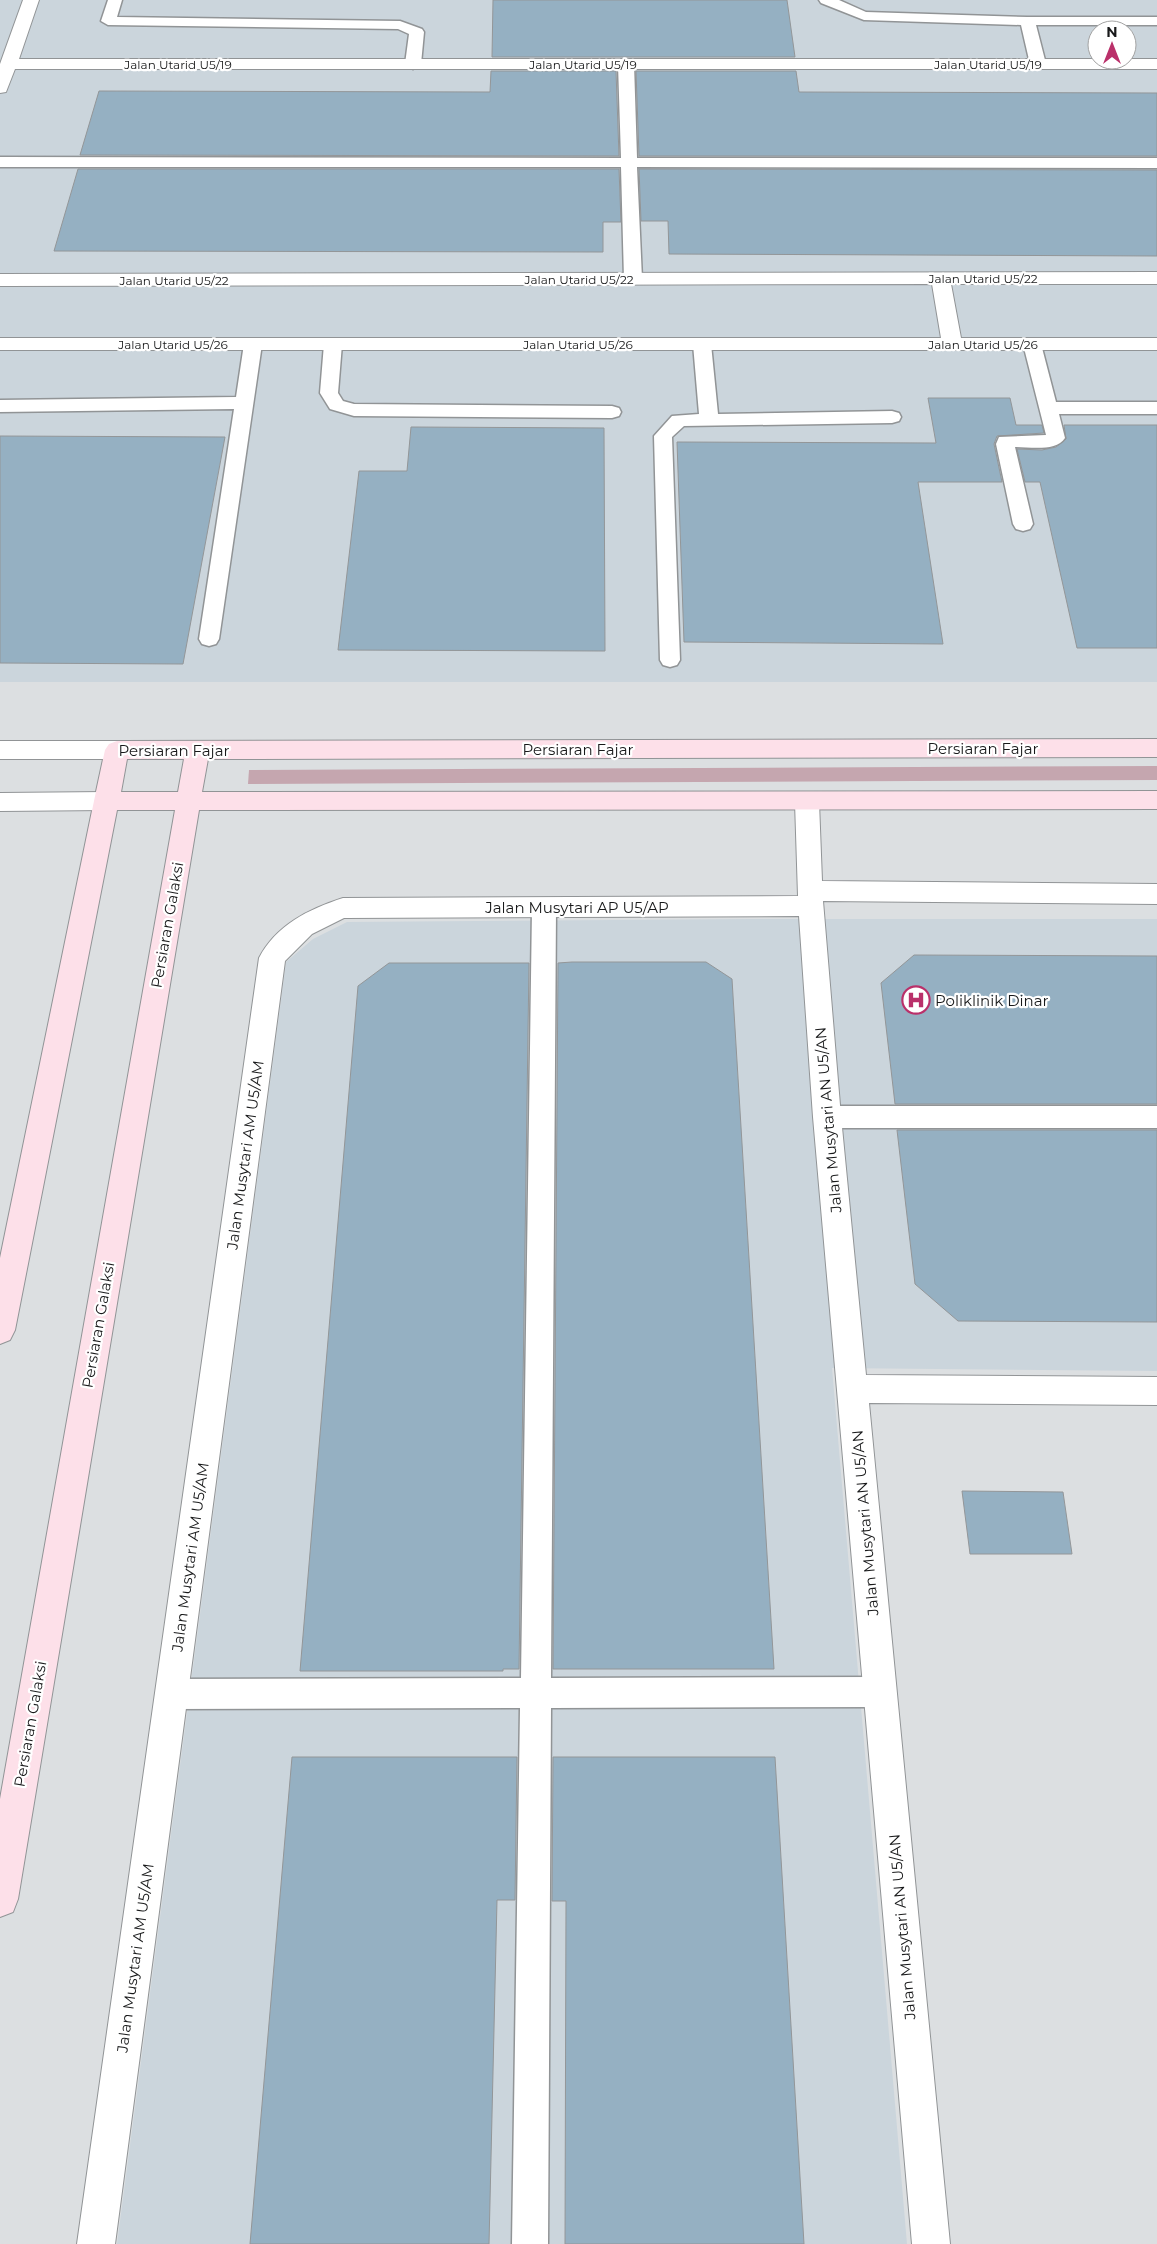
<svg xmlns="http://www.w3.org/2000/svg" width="1157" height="2244" font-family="Montserrat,sans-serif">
<rect width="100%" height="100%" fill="#dcdfe1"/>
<!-- built -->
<g fill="#cbd5dc" fill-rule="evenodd">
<path d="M0,0h1157v682h-1157zM1097,30h30v30h-30z"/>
<path d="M756,919h401v452l-325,-3 75,876h-790l169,-1282 27,-23 34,-17z"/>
</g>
<!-- green -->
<path fill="#c5a6af" d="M1157,766v14l-909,4 1,-14z"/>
<!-- building -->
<g fill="#95b0c2" stroke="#939698">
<path d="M493,0h294l8,57h-303z"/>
<path d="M491,71h125l3,85 -539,-1 19,-64 391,1z"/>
<path d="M636,71h160l3,21 358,1v63h-518z"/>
<path d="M78,169h541l2,53h-18v30l-549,-1z"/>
<path d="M639,169l518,1v86l-488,-2 -1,-33h-27z"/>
<path d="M928,398h82l6,27h26l2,8 -47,3 -3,8 8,38h-84l25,162 -259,-2 -7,-200 259,1z"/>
<path d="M1064,425h93v223h-80l-37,-166h-15l-8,-33 25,1 14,-3 10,-8z"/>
<path d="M411,427l193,1 1,223 -267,-1 21,-179h48z"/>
<path d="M0,436l225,1 -42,227 -183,-1z"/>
<path d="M914,955l243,1v148h-262l-14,-121z"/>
<path d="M572,962h134l26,17 42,690h-221l5,-706z"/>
<path d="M389,963h140l-10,706h-16v2h-203l58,-685z"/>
<path d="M897,1130h260v192l-199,-1 -43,-37z"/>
<path d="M962,1491l101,1 9,62h-102z"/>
<path d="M292,1757h225l-2,143h-18l-8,344h-239z"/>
<path d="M553,1757h222l29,487h-239l1,-343h-14z"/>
</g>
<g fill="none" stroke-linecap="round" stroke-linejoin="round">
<!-- service casing -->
<g stroke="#919496" stroke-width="3">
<g id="service">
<path d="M108,0h14l-5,17 283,4 22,8 2,3 -3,32 -8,5 -8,-5 4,-30 -11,-5 -290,-4 -7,-4z"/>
<path d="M819,0h20l27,12 161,5h130v8h-121l10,39 -8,5 -8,-5 -9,-39 -157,-5 -43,-17z"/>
<path d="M626,59l8,5 3,94h520v10l-520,-1 5,112 -3,4h-12l-3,-4 -3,-112h-621v-10l621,1 -3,-94z"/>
<path d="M253,339l6,1 3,4 -43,295 -3,5 -7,2 -7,-2 -3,-5 35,-230 -234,3v-12l236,-3 8,-53 3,-4z"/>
<path d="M333,339l6,1 3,4 -4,49 5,8 11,3 258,2 7,2 2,4 -2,4 -7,2 -258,-2 -24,-7 -10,-16 4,-49 3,-4z"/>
<path d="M702,339l6,1 3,4 7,70 174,-3 7,2 2,4 -2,4 -7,2 -208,3 -12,11 8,223 -3,5 -7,2 -7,-2 -3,-5 -6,-224 18,-20 27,-2 -6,-70 3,-4z"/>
<path d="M1032,339l6,1 3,4 15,58h101v12h-98l6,24c-9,14 -35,9 -50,9l18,77 -3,5 -7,2 -7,-2 -3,-5 -17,-80 3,-7 47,-2 -23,-91 3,-4z"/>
<path d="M544,899l8,3 4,6 -5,770 329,-1 11,4 4,11 -4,11 -11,4 -329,1 -3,536h-36l8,-536 -349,1 -11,-4 -4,-11 4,-11 11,-4 350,-1 11,-770 4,-6z"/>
<path d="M827,1106h330v22h-330l-9,-3 -3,-8 3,-8z"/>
</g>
</g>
<!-- minor casing -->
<g stroke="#919496" stroke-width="2">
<g id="minor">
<path d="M23,0h16l-20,59h1138v10h-1142l-9,23 -6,1v-29z"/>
<path d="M1157,272v12h-206l10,54h196v12h-1157v-12h941l-9,-54 -932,2v-12z"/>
<path d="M807,793l9,2 3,7 3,79 335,3v20l-334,-3 18,216 25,258 291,2v28l-288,-2 81,841h-38l-99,-1127 -14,-201 -455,2 -32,16 -27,27 -170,1283h-38l182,-1286c17,-33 50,-49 84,-60l455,-2 -3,-94 3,-7z"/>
</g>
</g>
<!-- tertiary casing -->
<g stroke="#919496" stroke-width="2">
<g id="tertiary">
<path d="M0,741h117l8,3 4,6 -4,6 -8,3h-117z"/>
<path d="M106,792l9,2 3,7 -3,7 -9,2 -106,1v-18z"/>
</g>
</g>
<!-- secondary casing -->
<g stroke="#919496" stroke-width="2">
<path id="secondary" d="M1157,739v18l-949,2 -6,33 955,-1v18l-958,1 -181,1089 -5,13 -13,5v-118l175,-989h-58l-102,520 -5,10 -10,4v-86l94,-457 11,-51 4,-6 8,-3zM127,759h57l-6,33h-57z"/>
</g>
<!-- service -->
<use href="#service" fill="#fff" fill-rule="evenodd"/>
<!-- minor -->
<use href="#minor" fill="#fff" fill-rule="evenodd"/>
<!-- tertiary -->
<use href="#tertiary" fill="#fff" fill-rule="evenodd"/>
<!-- secondary -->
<use href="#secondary" fill="#fde0e9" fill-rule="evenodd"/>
</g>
<!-- icons -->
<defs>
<g id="hospital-ring" transform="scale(1.4375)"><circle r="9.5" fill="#fff" stroke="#ba306a" stroke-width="1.5"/><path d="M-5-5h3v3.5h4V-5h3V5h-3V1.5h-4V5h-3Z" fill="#ba306a"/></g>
</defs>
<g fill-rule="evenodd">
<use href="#hospital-ring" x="916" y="1000"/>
</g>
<g text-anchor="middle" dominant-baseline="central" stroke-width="4.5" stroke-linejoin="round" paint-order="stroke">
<!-- far-street labels -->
<g font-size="12" fill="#18191a" stroke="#fff">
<text x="178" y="64">Jalan Utarid U5/19</text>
<text x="583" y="64">Jalan Utarid U5/19</text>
<text x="988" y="64">Jalan Utarid U5/19</text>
<text x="983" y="278">Jalan Utarid U5/22</text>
<text x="579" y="279">Jalan Utarid U5/22</text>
<text x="174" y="280">Jalan Utarid U5/22</text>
<text x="173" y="344">Jalan Utarid U5/26</text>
<text x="578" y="344">Jalan Utarid U5/26</text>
<text x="983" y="344">Jalan Utarid U5/26</text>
</g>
<!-- street labels -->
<g font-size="15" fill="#18191a" stroke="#fff">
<text x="983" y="748">Persiaran Fajar</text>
<text x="578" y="749">Persiaran Fajar</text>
<text x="174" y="750">Persiaran Fajar</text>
<text x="577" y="907">Jalan Musytari AP U5/AP</text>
<text transform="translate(167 925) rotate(-80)">Persiaran Galaksi</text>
<text transform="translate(828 1120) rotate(-95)">Jalan Musytari AN U5/AN</text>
<text transform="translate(245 1155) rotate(-82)">Jalan Musytari AM U5/AM</text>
<text transform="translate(98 1325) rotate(-80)">Persiaran Galaksi</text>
<text transform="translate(865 1523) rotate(-95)">Jalan Musytari AN U5/AN</text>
<text transform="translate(190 1557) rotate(-82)">Jalan Musytari AM U5/AM</text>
<text transform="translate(30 1724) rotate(-80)">Persiaran Galaksi</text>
<text transform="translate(902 1927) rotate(-95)">Jalan Musytari AN U5/AN</text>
<text transform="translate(135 1958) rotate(-82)">Jalan Musytari AM U5/AM</text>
</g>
<!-- poi labels -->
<g font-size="15" fill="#18191a" stroke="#fff" text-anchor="start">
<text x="935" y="1000">Poliklinik Dinar</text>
</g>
</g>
<!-- north arrow -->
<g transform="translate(1112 45)"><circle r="24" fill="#ffffff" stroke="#a3a3a3"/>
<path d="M0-4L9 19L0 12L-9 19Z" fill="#ba306a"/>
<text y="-8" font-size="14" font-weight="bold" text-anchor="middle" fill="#18191a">N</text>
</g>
</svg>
